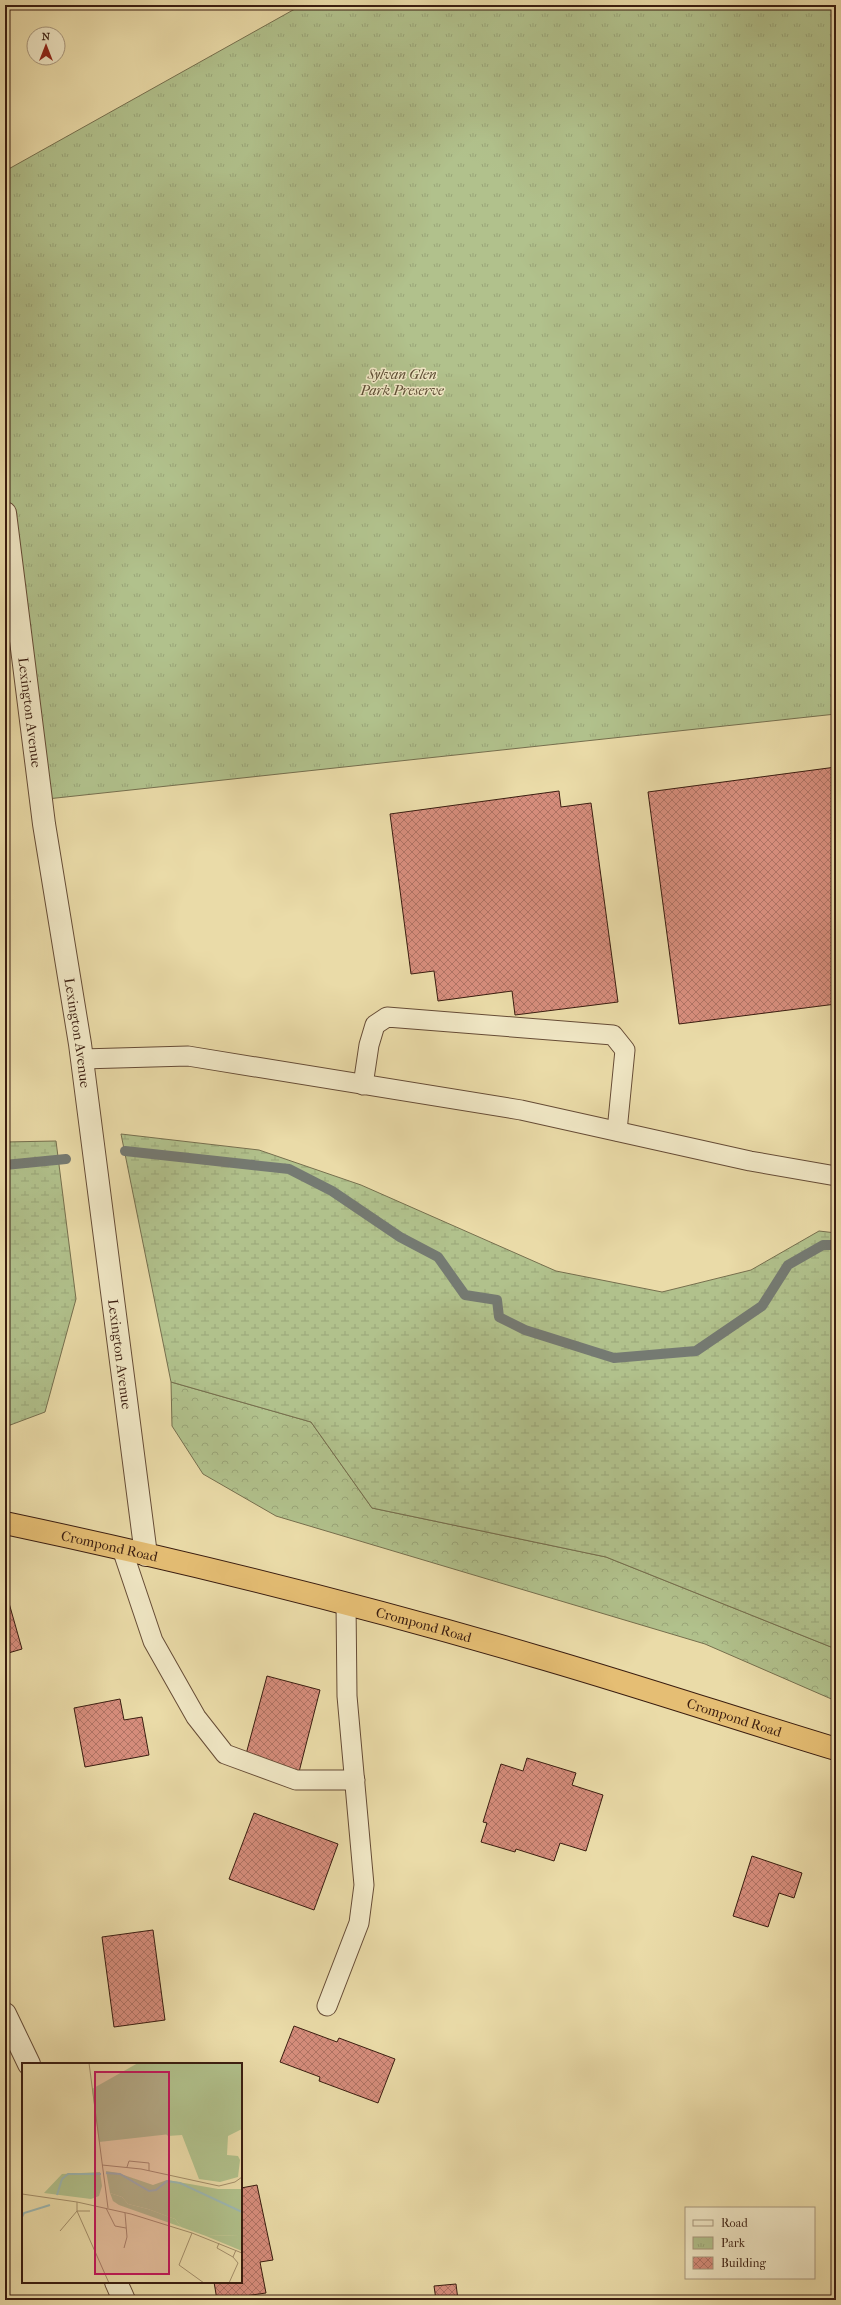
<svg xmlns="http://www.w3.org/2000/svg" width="841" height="2305" font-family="'IM FELL French Canon',serif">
<defs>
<pattern id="forest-crowns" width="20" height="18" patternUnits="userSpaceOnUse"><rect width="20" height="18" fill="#b1c18c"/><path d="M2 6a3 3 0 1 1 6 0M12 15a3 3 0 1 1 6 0" fill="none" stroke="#99a578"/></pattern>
<pattern id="wetland-marsh" width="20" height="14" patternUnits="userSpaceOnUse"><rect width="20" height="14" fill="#b1c18c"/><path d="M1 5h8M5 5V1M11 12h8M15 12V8" fill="none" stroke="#99a578"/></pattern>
<pattern id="park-tufts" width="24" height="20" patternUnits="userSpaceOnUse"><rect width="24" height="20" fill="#b1c18c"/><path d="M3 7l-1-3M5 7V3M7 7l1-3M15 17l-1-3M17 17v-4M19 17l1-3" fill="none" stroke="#99a578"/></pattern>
<pattern id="building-cross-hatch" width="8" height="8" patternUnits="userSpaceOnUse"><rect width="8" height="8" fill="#d68d7c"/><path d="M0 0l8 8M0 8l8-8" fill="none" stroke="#af7364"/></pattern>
</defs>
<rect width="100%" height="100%" fill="#eadba8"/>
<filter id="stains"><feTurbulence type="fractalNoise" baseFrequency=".005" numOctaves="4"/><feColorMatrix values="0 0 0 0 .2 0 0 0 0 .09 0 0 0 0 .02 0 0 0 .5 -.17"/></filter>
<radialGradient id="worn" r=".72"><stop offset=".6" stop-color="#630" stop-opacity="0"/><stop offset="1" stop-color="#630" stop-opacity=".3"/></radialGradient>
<!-- forest -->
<path fill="url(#forest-crowns)" stroke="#766f4e" d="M171,1382l140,40 61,86 234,49 230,92v52l-131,-57 -429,-128 -73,-42 -31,-48z"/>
<!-- wetland -->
<g fill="url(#wetland-marsh)" stroke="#766f4e">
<path d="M121,1134l138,16 102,35 195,86 106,21 89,-22 68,-39 17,2v416l-230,-92 -234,-49 -61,-86 -140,-40z"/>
<path d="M56,1141l20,158 -31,113 -40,15v-285z"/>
</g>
<!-- park -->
<path fill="url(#park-tufts)" stroke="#766f4e" d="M302,5h534v709l-789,85 -42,-312v-316z"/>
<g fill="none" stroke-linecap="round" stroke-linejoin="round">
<!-- stream -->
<g stroke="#757a72" stroke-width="10">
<path d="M125,1151l164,18 43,22 68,46 38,20 27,38 32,5 2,17 26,13 89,28 82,-7 66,-45 26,-41 35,-20h13"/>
<path d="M5,1165l61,-6"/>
</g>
</g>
<!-- building -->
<g fill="url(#building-cross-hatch)" stroke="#3a1d10">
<path d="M836,767v237l-157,20 -31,-232z"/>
<path d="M559,791l2,16 30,-4 27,199 -103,13 -3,-24 -74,10 -4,-30 -23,3 -21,-160z"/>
<path d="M9,1603l13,46 -17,5v-49z"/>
<path d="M267,1676l53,14 -21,82 -54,-14z"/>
<path d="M120,1699l4,21 18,-3 7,38 -64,12 -11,-59z"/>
<path d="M527,1758l49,15 -4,12 31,10 -17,56 -26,-8 -6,18 -38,-12 -1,3 -34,-10 6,-19 -4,-1 18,-58 22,7z"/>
<path d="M254,1813l84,31 -24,66 -85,-31z"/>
<path d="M752,1856l50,17 -8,25 -15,-5 -11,34 -35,-11z"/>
<path d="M153,1930l12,90 -51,7 -12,-90z"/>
<path d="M294,2026l43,16 2,-4 56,21 -17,44 -59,-22 1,-4 -40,-15z"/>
<path d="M257,2185l16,75 -13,2 6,31 -49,7 -3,-18h27v-94z"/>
<path d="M456,2284l2,16h-22l-2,-14z"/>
</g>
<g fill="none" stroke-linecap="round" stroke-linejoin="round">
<!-- service casing -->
<g stroke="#664c36" stroke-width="21">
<g id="service">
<path d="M82,1059l106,-3 333,54 229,51 86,15"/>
<path d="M363,1085l6,-40 6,-20 12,-8 226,18 12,15 -8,81"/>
<path d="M122,1549l31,92 43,76 29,37 71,26h59"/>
<path d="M327,2006l32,-83 5,-38 -17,-189 -1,-93"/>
</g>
</g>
<!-- tertiary casing -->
<g stroke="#664c36" stroke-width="24">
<g id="tertiary">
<path id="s1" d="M5,513l39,311 36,220 66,511"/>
<path d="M5,2014l24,50"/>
<path d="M116,2282l8,18"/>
</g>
</g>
<!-- trunk casing -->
<g stroke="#3a1d10" stroke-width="24">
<g id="trunk">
<path id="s2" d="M5,1523c179,38 357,82 533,134 100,29 199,62 298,92"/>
</g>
</g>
<!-- service -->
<use href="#service" stroke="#f1e8c6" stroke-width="19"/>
<!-- tertiary -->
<use href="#tertiary" stroke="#f1e8c6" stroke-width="22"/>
<!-- trunk -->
<use href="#trunk" stroke="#e5be74" stroke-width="22"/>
</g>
<g text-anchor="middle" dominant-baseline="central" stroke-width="3" stroke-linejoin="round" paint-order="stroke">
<!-- park labels -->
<g font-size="14" font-style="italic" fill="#5e4e35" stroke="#f1e8c6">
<text x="402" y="374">Sylvan Glen<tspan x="402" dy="16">Park Preserve</tspan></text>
</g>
<!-- street labels -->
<g font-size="14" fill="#3a1d10" stroke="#f1e8c6">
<text stroke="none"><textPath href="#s1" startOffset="201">Lexington Avenue</textPath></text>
<text stroke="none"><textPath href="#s1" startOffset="525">Lexington Avenue</textPath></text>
<text stroke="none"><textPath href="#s1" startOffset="849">Lexington Avenue</textPath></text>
<text stroke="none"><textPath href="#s2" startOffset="107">Crompond Road</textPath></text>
<text stroke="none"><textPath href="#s2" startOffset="431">Crompond Road</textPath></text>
<text stroke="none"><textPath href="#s2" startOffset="755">Crompond Road</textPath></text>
</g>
</g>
<!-- overview -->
<g transform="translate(22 2063)">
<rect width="220" height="220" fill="#eadba8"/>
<path d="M88,130l12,4 6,7 20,5 27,10 6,8 -62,-22 -6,-4zM220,172v16l-36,-15 33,-1z" fill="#b1c18c"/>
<path d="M220,0v66l-14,7 -1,19 11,1 2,4 -2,17 -18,5 -21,-3 -17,-44 -14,1 -14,-15zM84,108l12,2 35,12 14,-5 51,9h24v46l-36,1 -25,-9 -6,-8 -27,-10 -20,-5 -6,-7 -12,-4zM78,109l2,14 -3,10 -8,3 -47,-6 18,-19z" fill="#b1c18c"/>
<path d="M116,0h104v63l-143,16 -7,-53z" fill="#b1c18c"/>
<path fill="none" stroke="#9db8b3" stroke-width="2" d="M84,110l14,1 29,17 7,-1 11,-9 13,2 62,29M35,132l5,-16 6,-5h33M0,154l2,-4 26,-8"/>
<path fill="none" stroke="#a48f6b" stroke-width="1" d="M67,0l19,145M80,102l39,4 78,17 16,-4 7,-5M105,104l2,-6 20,2v8M0,131l55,8 54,12 61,19 50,20M55,139v9l32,72M84,145l9,18 11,2M38,168l17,-20h13M170,170l-13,32 25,18M197,180l-2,5 16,9M102,185l3,-11 -2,-24M207,220l9,-20 -5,-6 3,-7"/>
<path fill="#c2185b" fill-opacity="0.15" stroke="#c2185b" stroke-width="2" d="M73,9h74v202h-74z"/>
<rect width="220" height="220" fill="none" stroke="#3a1d10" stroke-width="2"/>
</g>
<!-- margin -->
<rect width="841" height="2305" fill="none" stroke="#eadba8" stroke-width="20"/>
<rect x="6" y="6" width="829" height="2293" fill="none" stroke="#3a1d10" stroke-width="2"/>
<rect x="10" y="10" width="821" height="2285" fill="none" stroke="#3a1d10"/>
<!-- legend -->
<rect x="685" y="2207" width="130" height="72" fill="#f1e8c6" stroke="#a8977d"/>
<rect x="693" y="2220" width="20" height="6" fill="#f1e8c6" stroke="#a8977d"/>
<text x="721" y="2227" font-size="12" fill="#3a1d10">Road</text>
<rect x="693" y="2237" width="20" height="12" fill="url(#park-tufts)" stroke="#a8977d"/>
<text x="721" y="2247" font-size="12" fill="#3a1d10">Park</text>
<rect x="693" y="2257" width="20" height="12" fill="url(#building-cross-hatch)" stroke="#a8977d"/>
<text x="721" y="2267" font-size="12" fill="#3a1d10">Building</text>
<!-- north arrow -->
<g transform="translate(46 46)"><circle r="19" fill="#f1e8c6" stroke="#a8977d"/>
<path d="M0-3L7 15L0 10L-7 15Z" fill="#8f2418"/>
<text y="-6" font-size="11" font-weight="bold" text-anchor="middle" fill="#3a1d10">N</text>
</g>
<rect width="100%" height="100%" filter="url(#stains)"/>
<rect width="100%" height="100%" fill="url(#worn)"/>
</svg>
